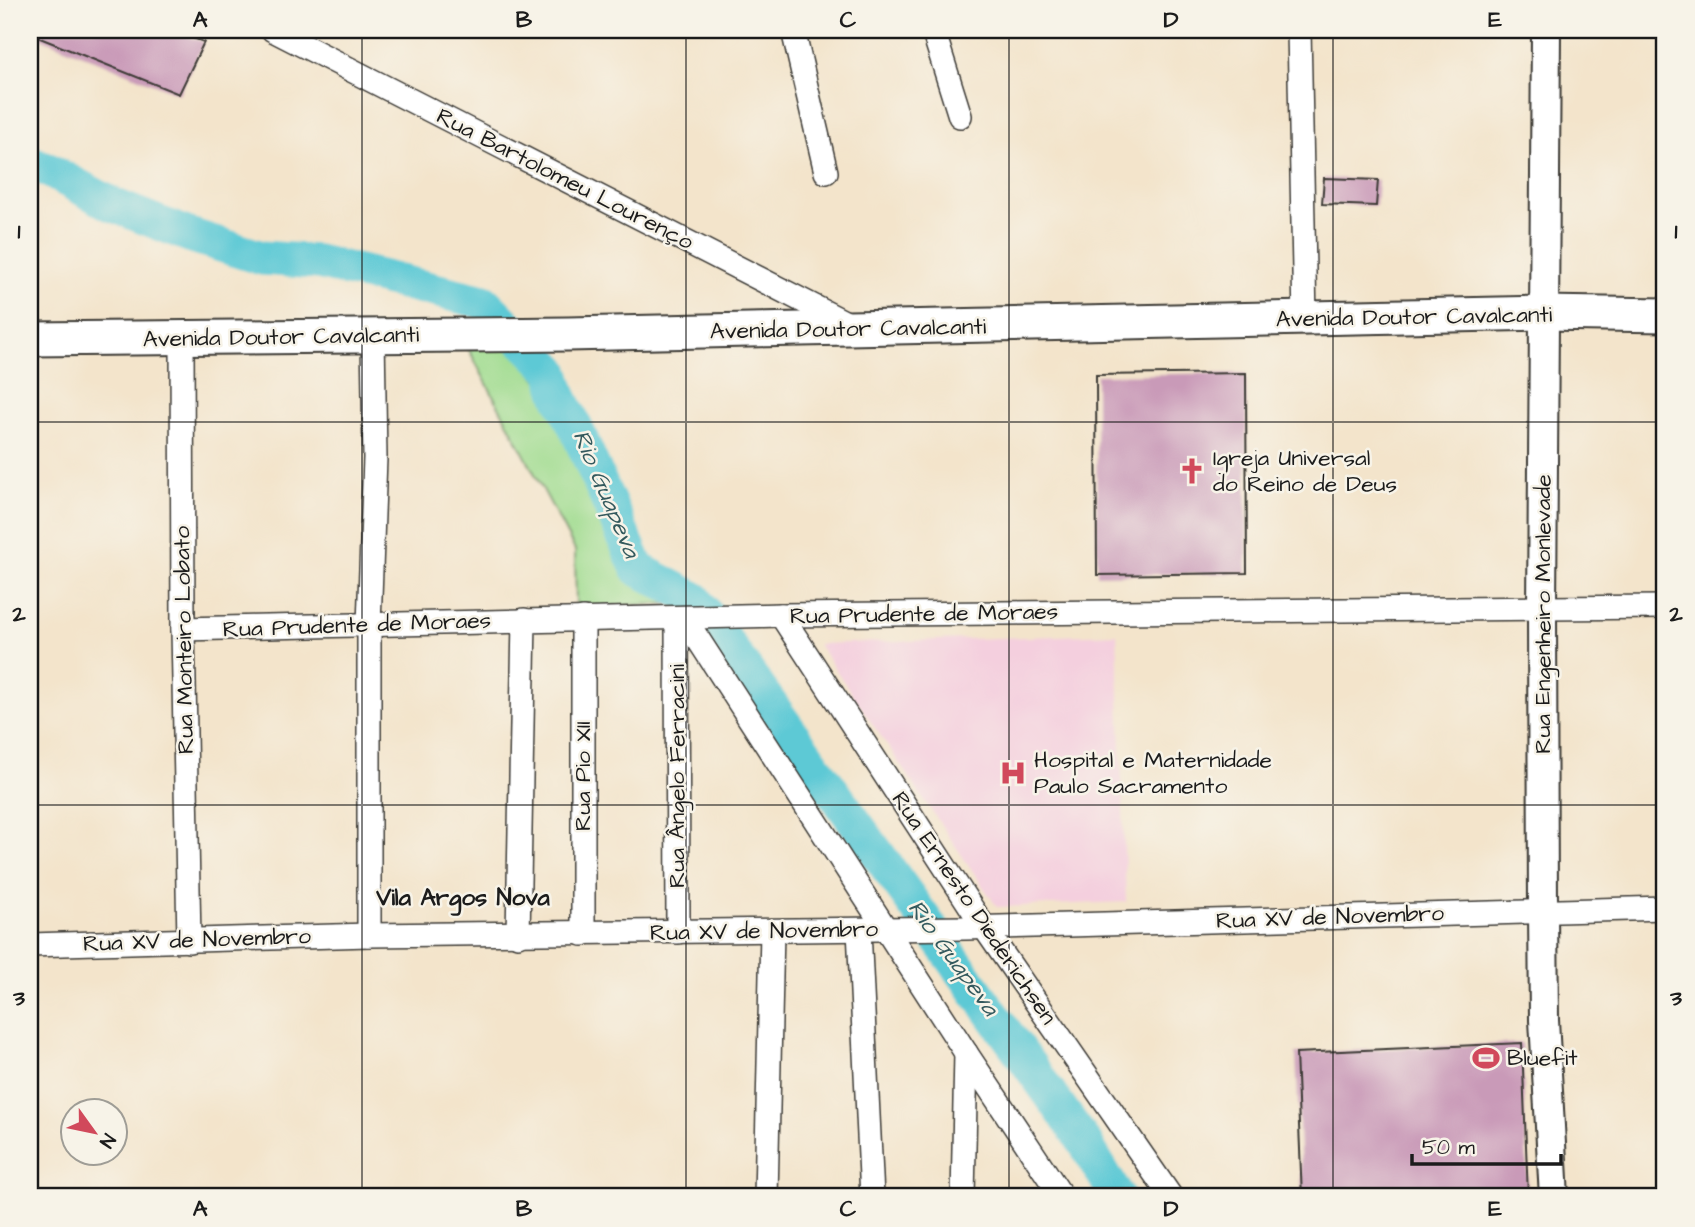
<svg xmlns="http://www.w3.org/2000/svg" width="1695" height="1227" font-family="'Architects Daughter',sans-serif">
<rect width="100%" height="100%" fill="#f7f3e8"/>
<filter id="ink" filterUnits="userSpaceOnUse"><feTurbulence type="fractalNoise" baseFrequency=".0143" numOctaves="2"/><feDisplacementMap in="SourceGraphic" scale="14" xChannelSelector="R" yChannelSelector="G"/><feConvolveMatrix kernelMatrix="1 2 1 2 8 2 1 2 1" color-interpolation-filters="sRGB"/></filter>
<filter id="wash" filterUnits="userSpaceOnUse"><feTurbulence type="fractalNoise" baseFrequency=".00686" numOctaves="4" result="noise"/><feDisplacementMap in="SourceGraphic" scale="28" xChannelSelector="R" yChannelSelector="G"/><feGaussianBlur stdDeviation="1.57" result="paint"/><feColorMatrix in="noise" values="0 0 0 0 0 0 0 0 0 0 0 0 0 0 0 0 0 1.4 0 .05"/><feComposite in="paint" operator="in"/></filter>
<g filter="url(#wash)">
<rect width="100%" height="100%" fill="#f3e4cb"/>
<!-- built -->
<path fill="#f4cfde" d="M1117,634l9,268 -129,5 -179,-263z"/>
<!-- green -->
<path fill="#a0dc90" stroke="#5e7c56" stroke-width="2" d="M508,342l39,50 53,125 35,63 50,23 -109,4 -1,-57 -108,-204z"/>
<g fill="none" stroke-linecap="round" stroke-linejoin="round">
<!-- river -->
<path stroke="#5dc9d5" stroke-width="35" d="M30,162l18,8 65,35 76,30 73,23 56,4 166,40 68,68 8,26 16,32 62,141 57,30 390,544 32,54"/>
</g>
<g id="blocks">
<!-- building -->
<g fill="#c99ab8">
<path d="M30,30h141l33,12 -25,52 -149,-60z"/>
<path d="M1324,178l54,2 -2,26 -54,-2z"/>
<path d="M1246,373l1,200 -150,2 -1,-200z"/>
<path d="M1522,1043l6,154h-226l-6,-144z"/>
</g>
</g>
</g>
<g filter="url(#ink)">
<use href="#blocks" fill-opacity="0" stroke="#3c3a36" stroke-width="2"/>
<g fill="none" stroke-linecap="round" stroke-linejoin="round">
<!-- minor casing -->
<g stroke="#3c3a36" stroke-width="26">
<g id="minor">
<path d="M273,30l577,295"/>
<path d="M793,30l33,142"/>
<path d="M933,30l27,86"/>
<path d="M1299,30l6,289"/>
<path d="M182,338l1,291 6,312"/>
<path d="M781,615l203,312 187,270"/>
<path d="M583,619v315"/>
<path d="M677,619l1,313"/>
<path d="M685,619l281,434 96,144"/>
<path d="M183,629l598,-14 884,-8"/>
<path d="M859,930l13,267"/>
<path d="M369,935v-310l6,-167 -2,-122"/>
<path d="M518,935l6,-315"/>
<path d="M30,945l339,-10 597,-7 699,-20"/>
<path d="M766,1197l6,-266"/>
<path d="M963,1197l3,-144"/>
</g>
</g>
<!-- tertiary casing -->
<g stroke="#3c3a36" stroke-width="32">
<path id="tertiary" d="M1546,30l-4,579 1,302 1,109 10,177"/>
</g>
<!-- secondary casing -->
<g stroke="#3c3a36" stroke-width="37">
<path id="secondary" d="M30,339l538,-5 976,-21 121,2"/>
</g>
<!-- minor -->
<use href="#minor" stroke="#fff" stroke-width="23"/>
<!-- tertiary -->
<use href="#tertiary" stroke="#fff" stroke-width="28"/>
<!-- secondary -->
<use href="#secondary" stroke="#fff" stroke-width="33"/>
</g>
</g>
<!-- grid -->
<path fill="none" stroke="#1c1c1c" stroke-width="2" stroke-opacity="0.55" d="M362,30v1167M686,30v1167M1009,30v1167M1333,30v1167M30,422h1635M30,805h1635"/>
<!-- icons -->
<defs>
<g id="church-bare" transform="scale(2.1)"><path d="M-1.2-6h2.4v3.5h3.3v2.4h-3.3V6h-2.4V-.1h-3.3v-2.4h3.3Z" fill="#d1495b" stroke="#f7f3e8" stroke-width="2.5" paint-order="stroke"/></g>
<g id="hospital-bare" transform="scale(2.1)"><path d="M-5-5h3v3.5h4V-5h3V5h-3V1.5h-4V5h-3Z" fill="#d1495b" stroke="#f7f3e8" stroke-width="2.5" paint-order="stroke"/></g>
<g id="stadium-bare" transform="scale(2.1)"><path d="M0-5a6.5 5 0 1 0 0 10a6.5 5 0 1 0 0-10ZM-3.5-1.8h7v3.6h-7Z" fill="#d1495b" stroke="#f7f3e8" stroke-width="2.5" paint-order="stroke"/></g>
</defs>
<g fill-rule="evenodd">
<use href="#church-bare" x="1192" y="471"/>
<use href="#hospital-bare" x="1013" y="773"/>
<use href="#stadium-bare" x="1486" y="1058"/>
</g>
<g text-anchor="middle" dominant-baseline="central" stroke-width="5" stroke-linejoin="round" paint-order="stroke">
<!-- street labels -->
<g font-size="23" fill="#1c1c1c" stroke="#f7f3e8">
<text transform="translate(565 179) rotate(27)">Rua Bartolomeu Lourenço</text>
<text transform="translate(1414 317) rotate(-1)">Avenida Doutor Cavalcanti</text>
<text transform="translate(848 329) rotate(-1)">Avenida Doutor Cavalcanti</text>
<text transform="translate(281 337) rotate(-1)">Avenida Doutor Cavalcanti</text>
<text transform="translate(924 614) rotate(-1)">Rua Prudente de Moraes</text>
<text transform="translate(1543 614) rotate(-90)">Rua Engenheiro Monlevade</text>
<text transform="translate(357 625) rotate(-2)">Rua Prudente de Moraes</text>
<text transform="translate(184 640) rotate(-91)">Rua Monteiro Lobato</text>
<text transform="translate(583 776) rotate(-90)">Rua Pio XII</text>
<text transform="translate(677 776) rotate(-90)">Rua Ângelo Ferracini</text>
<text transform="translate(974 908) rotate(56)">Rua Ernesto Diederichsen</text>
<text transform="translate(1330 917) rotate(-2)">Rua XV de Novembro</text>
<text transform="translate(764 931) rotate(-1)">Rua XV de Novembro</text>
<text transform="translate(197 940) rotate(-2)">Rua XV de Novembro</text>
</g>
<!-- poi labels -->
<g font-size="23" fill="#1c1c1c" stroke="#f7f3e8" text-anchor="start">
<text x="1213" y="458">Igreja Universal<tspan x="1213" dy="26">do Reino de Deus</tspan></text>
<text x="1034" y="760">Hospital e Maternidade<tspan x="1034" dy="26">Paulo Sacramento</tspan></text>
<text x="1507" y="1058">Bluefit</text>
</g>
<!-- water labels -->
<g font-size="24" font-style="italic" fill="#33595d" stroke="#f7f3e8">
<text transform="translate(606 494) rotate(67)">Rio Guapeva</text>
<text transform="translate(953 958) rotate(54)">Rio Guapeva</text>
</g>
<!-- neighbourhood labels -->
<g font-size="24" font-weight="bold" fill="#1c1c1c" stroke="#f7f3e8">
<text x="463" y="898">Vila Argos Nova</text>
</g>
</g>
<!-- margin -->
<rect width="1695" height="1227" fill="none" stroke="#f7f3e8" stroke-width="77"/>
<!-- north arrow -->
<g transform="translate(94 1132) rotate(123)"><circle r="33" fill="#f7f3e8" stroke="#9f9d96" stroke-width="2"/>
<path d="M0-5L12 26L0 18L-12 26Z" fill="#d1495b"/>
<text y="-10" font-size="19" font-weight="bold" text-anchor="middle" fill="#1c1c1c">N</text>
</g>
<!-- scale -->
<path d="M1412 1154v10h149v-10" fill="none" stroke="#1c1c1c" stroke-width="3.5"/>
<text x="1422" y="1154" font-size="21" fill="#1c1c1c" stroke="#f7f3e8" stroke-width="5" paint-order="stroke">50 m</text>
<rect x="38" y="38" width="1618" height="1150" fill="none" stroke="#1c1c1c" stroke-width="2.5"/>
<g font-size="23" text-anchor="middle" font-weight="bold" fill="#1c1c1c">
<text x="200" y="27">A</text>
<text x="524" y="27">B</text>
<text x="848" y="27">C</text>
<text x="1171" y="27">D</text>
<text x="1495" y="27">E</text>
<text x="19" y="238">1</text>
<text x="1676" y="238">1</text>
<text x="19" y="621">2</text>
<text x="1676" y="621">2</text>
<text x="19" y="1005">3</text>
<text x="1676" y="1005">3</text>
<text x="200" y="1216">A</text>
<text x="524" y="1216">B</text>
<text x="848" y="1216">C</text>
<text x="1171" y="1216">D</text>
<text x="1495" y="1216">E</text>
</g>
</svg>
